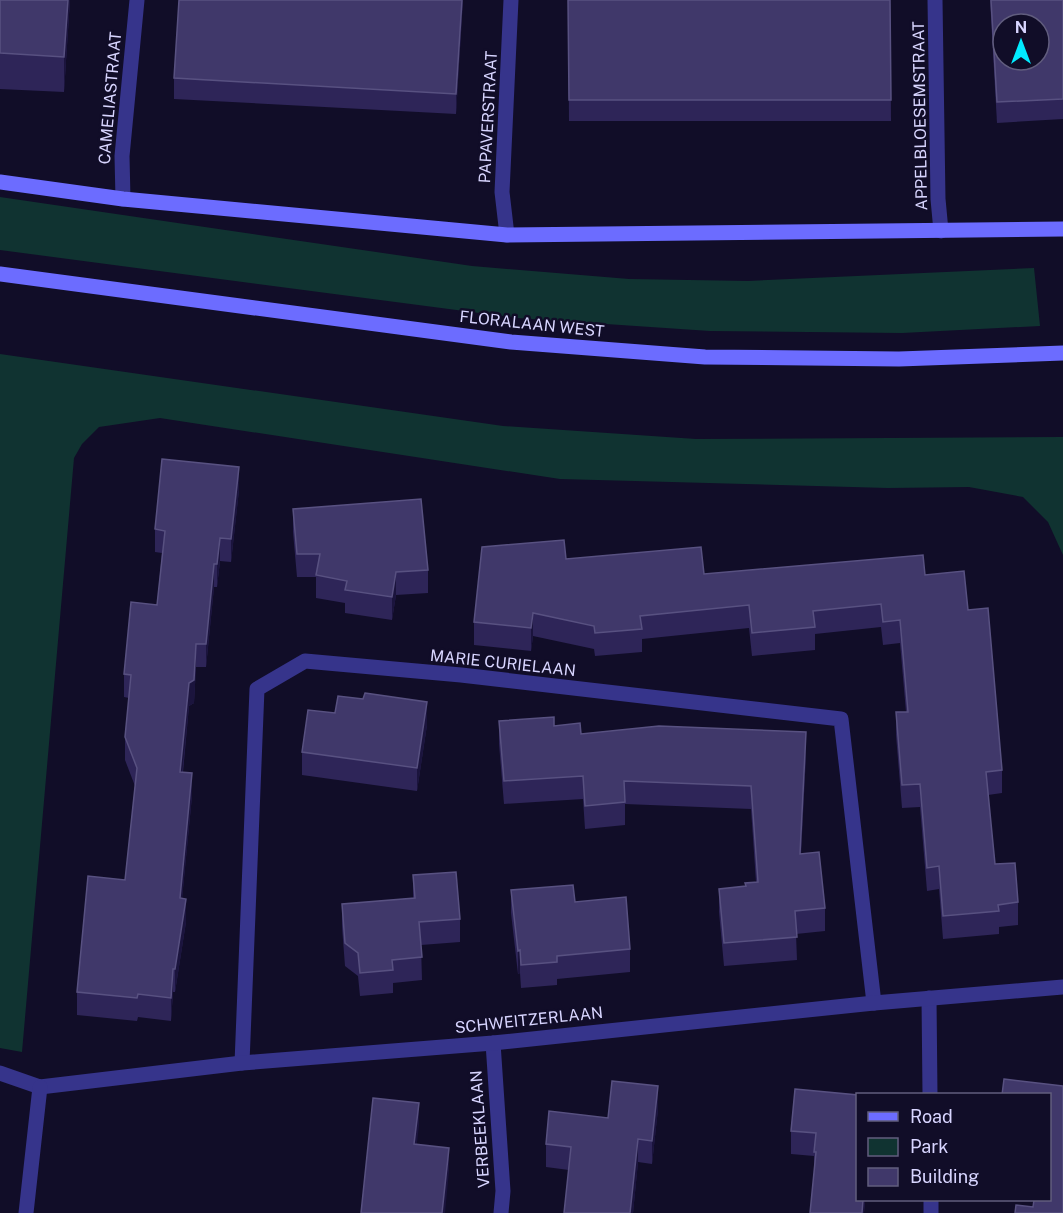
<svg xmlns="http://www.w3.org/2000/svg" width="1063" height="1213" font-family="'Public Sans',sans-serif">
<rect width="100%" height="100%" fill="#110d28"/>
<!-- green -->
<g fill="#103331">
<path d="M0,197l472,69 157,13 119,2 286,-13 6,58 -138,7 -192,-2 -193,-13 -517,-68z"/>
<path d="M0,354l503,72 193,13 367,-2v118l-15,-33 -25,-25 -54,-10 -81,1 -328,-9 -400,-61 -61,9 -17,17 -8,14 -52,594 -22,-4z"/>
</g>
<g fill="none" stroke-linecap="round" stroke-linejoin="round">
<!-- street -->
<g stroke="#36348b" stroke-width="15">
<path d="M935,0l3,199 3,32"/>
<path d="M123,199l-1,-43 15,-156"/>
<path d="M507,235l-5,-43 9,-192"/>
<path d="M929,998l1,96"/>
<path d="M493,1043l10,148 -2,22"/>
<path d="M242,1063l15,-374 48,-28 156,14 380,44 33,284"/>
<path d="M0,1073l40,14 202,-24 251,-20 381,-40 189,-16"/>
<path d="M931,1200v13"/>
<path d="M26,1213l14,-126"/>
</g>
<!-- secondary -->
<g stroke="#6c6cff" stroke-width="15">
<path d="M0,182l123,17 384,36 556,-6"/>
<path d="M0,274l511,68 194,15 194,2 164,-6"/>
</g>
</g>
<!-- wall -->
<g fill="#2e2558">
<path d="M0,0h70l-6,92 -64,-3z"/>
<path d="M463,0l-7,114 -282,-15v-21z"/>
<path d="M568,0h322l1,121h-322z"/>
<path d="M990,0h73v119l-66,4z"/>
<path d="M239,490l-8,72 -11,-1 -3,26h-3l-8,80h-10l-2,36 -5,3 -6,66 9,24 -10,102 4,24 -11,70h-2l-2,29 -33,-4 -1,4 -60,-6v-23l48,-112 10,-94 -10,-26v-23l4,-39 -5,-1v-23l33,-69 5,-52 -7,-1v-23z"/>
<path d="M293,509l135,61v23l-32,2 -4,25 -47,-7v-10l-29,-5v-21h-19l-4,-45z"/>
<path d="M566,559l138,15 221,1 43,35 34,160v23l-14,2 7,69 23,38v23l-19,2v7l-56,5 -4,-50 -12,2 -7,-84 -18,1 -6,-73v-23h10l-6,-69 -17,2 -2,-18 -66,7v16l-63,6 -3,-28 -107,11v13l-47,4 -1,-7 -61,-13 -2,15 -57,-6v-23z"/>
<path d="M335,713l92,12 -10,66 -115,-16v-23z"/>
<path d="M499,721l55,5 27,8 225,21 -5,99 24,54v23l-29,3 1,26 -73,6 -5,-54v-23l26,-3 11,-4 -5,-73 -126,-5v21l-40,4 -2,-30 -79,5 -5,-60z"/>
<path d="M413,875l47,44v23l-39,3 1,35 -29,3v10l-33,3 -2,-20 -13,-10 -3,-39v-23l71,-6z"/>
<path d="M511,890l64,12 55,47v23l-73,7v6l-36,3 -1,-15 -2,1 -7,-61z"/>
<path d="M795,1089l70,111 -1,13h-54l4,-39v-18l-23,-2v-23z"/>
<path d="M658,1109l-6,55 -14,-2 -5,51h-69l5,-43 -23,-3v-23l62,-26z"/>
</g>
<!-- shaded-wall -->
<g fill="#1b143d">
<path d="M68,0h2l-6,92v-35z"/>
<path d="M462,0h1l-7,114v-20z"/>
<path d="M239,467v23l-8,72v-23z"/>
<path d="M220,538v23l-3,26v-23z"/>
<path d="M214,564v23l-8,80v-23z"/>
<path d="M396,572v23l-4,25v-23z"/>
<path d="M533,613v23l-2,15v-23z"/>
<path d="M196,644v23l-2,36 -5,3 -9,89v-23l9,-89z"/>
<path d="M427,702v23l-10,66v-23z"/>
<path d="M806,732v23l-6,122v-23z"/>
<path d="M192,773v23l-12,125v-23z"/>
<path d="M186,899v23l-11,70v-23z"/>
<path d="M520,950v23l-2,1v-23z"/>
<path d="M173,969v23l-2,29v-23z"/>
<path d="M658,1086v23l-6,55v-23z"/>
<path d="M419,1103v23l-5,41v-23z"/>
<path d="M638,1139v23l-5,51h-3z"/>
<path d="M449,1148v23l-4,42h-3z"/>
<path d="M863,1200h2l-1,13h-2z"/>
</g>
<!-- building -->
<g fill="#40386a" stroke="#585181" stroke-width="1.5" fill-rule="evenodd">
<path d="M0,0h68l-4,57 -64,-4z"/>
<path d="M179,0h283l-6,94 -282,-16z"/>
<path d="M568,0h322l1,100h-322z"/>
<path d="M991,0h72v99l-66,3zM1003,24h36v36h-36z"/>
<path d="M162,459l77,8 -8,72 -11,-1 -3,26h-3l-8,80h-10l-2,36 -5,3 -9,89 12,1 -12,125 6,1 -11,70h-2l-2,29 -33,-4 -1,4 -60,-6 11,-116 37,4 12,-112 -12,-31 6,-62 -7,-1 7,-72 26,3 8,-74 -10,-2z"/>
<path d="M421,499l7,71 -32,2 -4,25 -47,-7 2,-9 -31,-6 4,-21h-23l-4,-45z"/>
<path d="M564,540l2,19 135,-12 3,27 219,-19 2,20 39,-4 4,39 20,-2 14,162 -16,2 9,92 20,-1 3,39 -20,3 1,6 -56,5 -4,-50 -12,2 -7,-84 -18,1 -6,-73h12l-8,-92 -17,2 -2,-18 -68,7 2,16 -63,6 -3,-28 -109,11 2,13 -47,4 -1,-7 -61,-13 -2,15 -57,-6 8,-75z"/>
<path d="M365,693l62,9 -10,66 -115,-16 6,-42 27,3 3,-17 25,3z"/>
<path d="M554,717v9l26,-3 1,11 78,-8 147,6 -6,122 19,-2 6,56 -30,3 2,26 -73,6 -5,-54 27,-3 -1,-3 13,-1 -7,-96 -127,-5 1,21 -40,4 -2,-30 -79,5 -5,-60z"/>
<path d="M456,872l4,47 -41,3 3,35 -30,3 1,10 -33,3 -2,-20 -13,-10 -3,-39 73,-6 -2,-23z"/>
<path d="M573,885l2,17 51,-5 4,52 -73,7v6l-36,3 -1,-15 -2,1 -7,-61z"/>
<path d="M1004,1079l59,7v127h-48l1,-8 17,2 1,-7h16v-105h-48z"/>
<path d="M612,1081l46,5 -6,55 -14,-2 -8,74h-66l7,-66 -25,-3 3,-33 59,7z"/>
<path d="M795,1089l63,6v105h5l-1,13h-52l6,-61h-2l2,-19 -25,-2z"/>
<path d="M373,1098l46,5 -5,41 35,4 -7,65h-81z"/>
</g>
<g text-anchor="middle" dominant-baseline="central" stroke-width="5" stroke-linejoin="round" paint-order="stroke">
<!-- street labels -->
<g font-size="16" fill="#d8d5ff" stroke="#110d28">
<text transform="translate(110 98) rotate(-85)">CAMELIASTRAAT</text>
<text transform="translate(920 116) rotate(-91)">APPELBLOESEMSTRAAT</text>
<text transform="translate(488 117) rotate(-87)">PAPAVERSTRAAT</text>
<text transform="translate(532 324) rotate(6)">FLORALAAN WEST</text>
<text transform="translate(503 663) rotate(6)">MARIE CURIELAAN</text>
<text transform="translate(529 1020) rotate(-6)">SCHWEITZERLAAN</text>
<text transform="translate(480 1129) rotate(-94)">VERBEEKLAAN</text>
</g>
</g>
<!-- legend -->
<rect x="856" y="1093" width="195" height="108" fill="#110d28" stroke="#615d7e" stroke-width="1.5"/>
<rect x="868" y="1112" width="30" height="9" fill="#6c6cff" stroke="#615d7e" stroke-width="1.5"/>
<text x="910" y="1123" font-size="18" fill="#d8d5ff">Road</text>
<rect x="868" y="1138" width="30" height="18" fill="#103331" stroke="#615d7e" stroke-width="1.5"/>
<text x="910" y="1153" font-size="18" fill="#d8d5ff">Park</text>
<rect x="868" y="1168" width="30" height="18" fill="#40386a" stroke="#615d7e" stroke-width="1.5"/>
<text x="910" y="1183" font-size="18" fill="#d8d5ff">Building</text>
<!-- north arrow -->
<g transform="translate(1021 42)"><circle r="28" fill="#110d28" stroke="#615d7e" stroke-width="1.5"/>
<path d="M0-4.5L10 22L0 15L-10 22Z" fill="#01ebff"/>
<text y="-9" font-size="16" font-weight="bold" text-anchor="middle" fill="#d8d5ff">N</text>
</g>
</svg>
